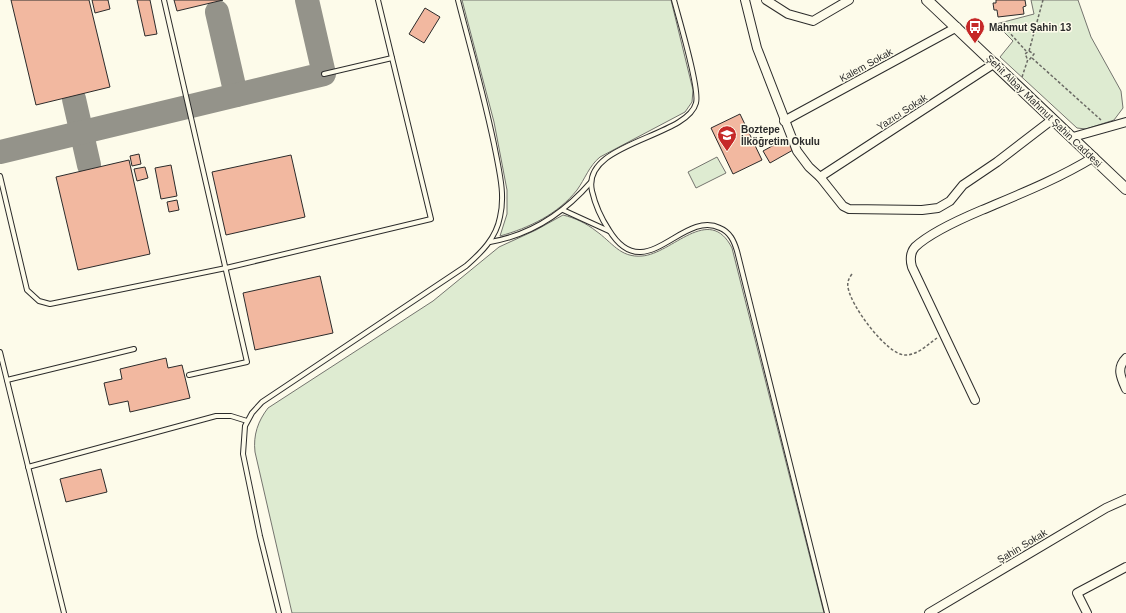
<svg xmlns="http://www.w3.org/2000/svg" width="1126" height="613" font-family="Helvetica,sans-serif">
<rect width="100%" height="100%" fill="#fdfbea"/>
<!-- green -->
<g fill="#deebd1" stroke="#74746e">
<path d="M462,0h209l22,90 -1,12 -7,10 -85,45c-11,9 -15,22 -23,33 -19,24 -48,38 -77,46l7,-22v-24l-13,-68z"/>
<path d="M1031,0h47l13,37 30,54 2,17 -9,12 -28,9 -9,-1 -77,-71 13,-16 -17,-17 38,-10z"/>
<path d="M717,157l9,16 -30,15 -8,-16z"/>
<path d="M563,215c12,3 23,8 33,16 16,11 24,27 46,25 30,-2 67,-53 90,-8l92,365h-532l-37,-161c-2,-17 3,-31 13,-44l165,-107 66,-54 37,-17z"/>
</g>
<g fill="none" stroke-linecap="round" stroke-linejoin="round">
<!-- taxiway -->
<g stroke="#94938a" stroke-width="24">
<path d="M217,12l19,83"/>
<path d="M74,99l15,66"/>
<path d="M0,152l324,-78 -17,-74"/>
</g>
</g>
<!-- building -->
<g fill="#f2b8a0" stroke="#2b2b2b">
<path d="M11,0h78l21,87 -74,18z"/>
<path d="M92,0h16l2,9 -15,4z"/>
<path d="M137,0h13l7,34 -12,2z"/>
<path d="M174,0h49l-46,11z"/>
<path d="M996,0h29l1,6 -3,1 1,7 -26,3 -1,-7h-3l-1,-7h3z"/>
<path d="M425,8l15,9 -16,26 -15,-9z"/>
<path d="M740,114l22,46 -29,14 -22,-46z"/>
<path d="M787,138l6,12 -23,13 -7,-12z"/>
<path d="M139,154l2,10 -9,2 -2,-10z"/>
<path d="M291,155l14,62 -79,18 -14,-63z"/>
<path d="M129,160l21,94 -72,16 -22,-93z"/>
<path d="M171,165l6,31 -16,3 -6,-31z"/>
<path d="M145,167l3,11 -11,3 -3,-12z"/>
<path d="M177,200l2,10 -10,2 -2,-10z"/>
<path d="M320,276l13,57 -78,17 -12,-57z"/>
<path d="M166,358l2,10 14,-3 8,33 -60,14 -2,-11 -19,4 -5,-22 18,-4 -2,-10z"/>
<path d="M101,469l6,23 -41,10 -6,-23z"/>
</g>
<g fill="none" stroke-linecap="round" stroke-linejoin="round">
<!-- service casing -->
<g stroke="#2b2b2b" stroke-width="6">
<g id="service">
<path d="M164,0l83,362 -58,13"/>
<path d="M674,0c5,19 26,89 22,103 -9,35 -115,39 -104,88 3,13 9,27 17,39 36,59 73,-21 111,-2 10,4 14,13 17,23l90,362"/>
<path d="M324,74l68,-16"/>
<path d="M0,176l27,114 12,11 11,3 176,-36 205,-49 -53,-219"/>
<path d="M563,210l46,21"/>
<path d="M490,242c41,-7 74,-29 101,-60"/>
<path d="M0,352l64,261"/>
<path d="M7,380l127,-31"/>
<path d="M28,467l188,-51h15l16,5"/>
<path d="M279,613l-19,-77 -17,-82 2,-28 7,-13 10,-11 204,-136c16,-14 30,-28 34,-49 5,-21 0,-42 -4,-63 -10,-52 -25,-103 -38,-154"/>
</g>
</g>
<!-- minor casing -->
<g stroke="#2b2b2b" stroke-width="10">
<g id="minor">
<path d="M745,0l12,48 40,103 12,16 11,10 23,29 6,3 73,1 16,-2 12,-7 13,-16 34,-23 56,-43"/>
<path d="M766,0l22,14 25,7 36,-21"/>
<path d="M784,121l173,-94"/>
<path d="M1073,137l53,-15"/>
<path d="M820,177l175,-114"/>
<path d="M1126,358c-10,10 -5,20 0,31"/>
<path d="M975,400l-63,-133c-2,-7 -2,-14 3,-20 15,-14 48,-29 67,-37 38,-16 76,-31 112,-53"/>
<path d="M929,613l177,-105 20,-9"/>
<path d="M1087,613l-10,-20 49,-26"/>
</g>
</g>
<!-- tertiary casing -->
<g stroke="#2b2b2b" stroke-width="12">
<path id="tertiary" d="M927,0l199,189"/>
</g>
<!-- path -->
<g stroke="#6a6964" stroke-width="1.5" stroke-dasharray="3 2" stroke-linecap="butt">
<path d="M1001,23l25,28"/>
<path d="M1029,51l5,3 -4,5 -3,-1 -2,-4 4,-3 14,-51"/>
<path d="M1032,58l69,62"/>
<path d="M1022,77l6,-18"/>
<path d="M852,274c-3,4 -5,8 -4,13 2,18 39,68 57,68 13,0 22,-10 32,-17"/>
</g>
<!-- service -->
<use href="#service" stroke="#fdfbea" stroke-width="4"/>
<!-- minor -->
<use href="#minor" stroke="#fdfbea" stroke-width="8"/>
<!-- tertiary -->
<use href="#tertiary" stroke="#fdfbea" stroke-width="10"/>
</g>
<!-- icons -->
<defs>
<g id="bus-pin" transform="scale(1)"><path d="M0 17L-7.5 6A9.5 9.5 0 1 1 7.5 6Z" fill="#c62828" stroke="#fdfbea"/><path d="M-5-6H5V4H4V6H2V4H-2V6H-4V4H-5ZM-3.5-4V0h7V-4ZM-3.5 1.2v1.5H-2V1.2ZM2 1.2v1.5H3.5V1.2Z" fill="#fff"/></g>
<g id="school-pin" transform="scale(1)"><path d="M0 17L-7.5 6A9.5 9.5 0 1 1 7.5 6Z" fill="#c62828" stroke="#fdfbea"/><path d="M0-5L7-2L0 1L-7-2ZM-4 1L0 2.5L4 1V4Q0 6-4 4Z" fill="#fff"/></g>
</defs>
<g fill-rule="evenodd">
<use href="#bus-pin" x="975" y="27"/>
<use href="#school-pin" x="727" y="135"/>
</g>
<g text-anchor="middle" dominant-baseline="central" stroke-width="3" stroke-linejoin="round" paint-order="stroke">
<!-- poi labels -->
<g font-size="10" font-weight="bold" fill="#2b2b2b" stroke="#fdfbea" text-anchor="start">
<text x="989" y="27">Mahmut Şahin 13</text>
<text x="741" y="129">Boztepe<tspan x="741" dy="12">İlköğretim Okulu</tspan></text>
</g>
<!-- street labels -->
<g font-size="10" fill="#2b2b2b" stroke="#fdfbea">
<text transform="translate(866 65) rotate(-29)">Kalem Sokak</text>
<text transform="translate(1044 111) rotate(44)">Şehit Albay Mahmut Şahin Caddesi</text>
<text transform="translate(902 112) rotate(-33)">Yazıcı Sokak</text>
<text transform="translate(1022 546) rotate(-31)">Şahin Sokak</text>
</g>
</g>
</svg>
